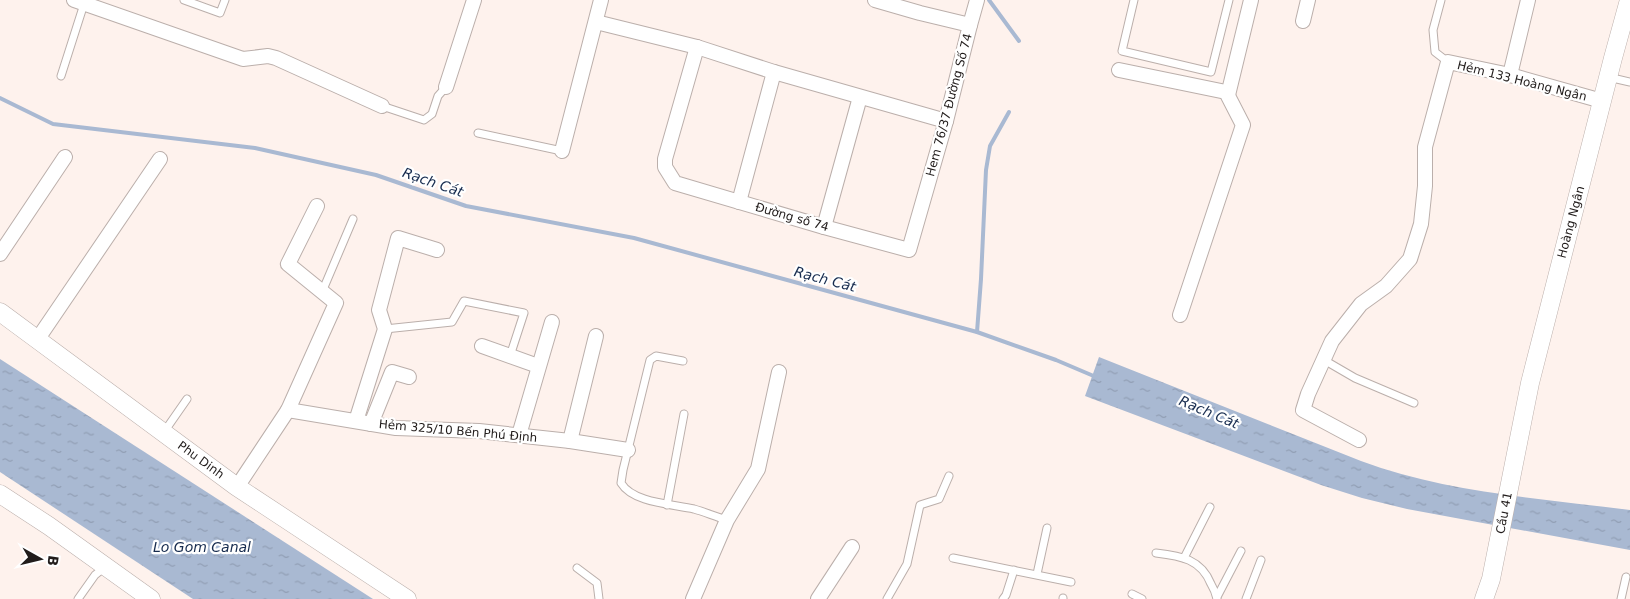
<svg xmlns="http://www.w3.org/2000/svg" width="1630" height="599" font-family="'DejaVu Sans',sans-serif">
<defs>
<pattern id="water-ripples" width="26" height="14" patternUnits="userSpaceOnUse" patternTransform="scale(1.25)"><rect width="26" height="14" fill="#a9b9d2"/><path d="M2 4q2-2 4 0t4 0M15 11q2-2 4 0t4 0" fill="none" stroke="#919eb4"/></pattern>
</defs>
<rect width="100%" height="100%" fill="#fef2ed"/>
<!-- water -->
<g fill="url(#water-ripples)">
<path d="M1099,357l262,104c86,32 179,37 269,49v40l-223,-41 -45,-11 -41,-13 -236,-89z"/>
<path d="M0,359l373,240h-180l-193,-127z"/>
</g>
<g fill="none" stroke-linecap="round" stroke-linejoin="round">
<!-- stream -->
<g stroke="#a9b9d2" stroke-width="4">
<path d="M989,0l30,41"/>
<path d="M0,98l53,26 202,24 121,27 90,31 168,32 343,94 79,28 40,17"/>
<path d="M977,332l4,-53 5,-109 4,-24 19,-34"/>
</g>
<!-- service casing -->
<g stroke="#bbafab" stroke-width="9">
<g id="service">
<path d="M184,0l36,13 5,-13"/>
<path d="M1134,0l-12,51 89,21 18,-72"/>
<path d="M1441,0l-8,30 2,22 13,10"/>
<path d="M61,76l23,-72"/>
<path d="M1608,77l22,5"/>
<path d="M382,106l42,14 8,-6 6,-18 8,-9"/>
<path d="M478,133l84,18"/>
<path d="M322,292l31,-73"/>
<path d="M385,329l67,-7 12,-21 60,12 -14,43"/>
<path d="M1324,360l31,18 59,25"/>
<path d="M683,361l-27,-5 -6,4 -27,110 -2,13c12,20 51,21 73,26 11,3 22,8 33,11"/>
<path d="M164,432l23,-33"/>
<path d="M667,505l17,-91"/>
<path d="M1156,553c25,3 45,6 55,31 3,5 5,10 6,15"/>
<path d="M953,558l118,24"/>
<path d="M1184,558l26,-51"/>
<path d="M577,568l20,15 2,16"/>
<path d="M1037,574l10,-46"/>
<path d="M1132,594l10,5"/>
<path d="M1217,597l24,-46"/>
<path d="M78,599l17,-24 10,-8"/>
<path d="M887,599l20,-35 13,-59 19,-6 10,-23"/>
<path d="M1003,599l3,-4 8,-25"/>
<path d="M1063,599v-1"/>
<path d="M1246,599l15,-39"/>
<path d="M1621,599l5,-22"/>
</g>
</g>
<!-- minor casing -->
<g stroke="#bbafab" stroke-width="16">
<g id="minor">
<path d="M74,0l169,59 25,-3 8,2 106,48"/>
<path d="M1303,21l5,-21"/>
<path d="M596,22l101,25 77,25 172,49"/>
<path d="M970,25l7,-25"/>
<path d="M697,47l-32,112v8l10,16 149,44 85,23 37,-129 24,-96 -50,-12 -45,-13"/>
<path d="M1119,70l107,22 17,33 -63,190"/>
<path d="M1510,75l18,-75"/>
<path d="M446,87l28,-87"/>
<path d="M1228,95l23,-95"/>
<path d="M562,151l39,-151"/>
<path d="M739,202l35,-130"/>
<path d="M824,227l36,-130"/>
<path d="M0,254l65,-97"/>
<path d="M37,340l123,-181"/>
<path d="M482,346l56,20"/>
<path d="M288,410l108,18 83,3 91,10 58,9"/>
<path d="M356,421l29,-92 -6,-19 19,-72 39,12"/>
<path d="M371,424l21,-52 17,5"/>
<path d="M519,435l33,-113"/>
<path d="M1359,440l-56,-30 5,-16 24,-53 29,-37 25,-18 24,-27 11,-35 4,-38v-39l23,-85 62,13 92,26"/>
<path d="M570,441l26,-105"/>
<path d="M237,487l51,-77 48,-107 -48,-39 29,-58"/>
<path d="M693,599l34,-79 31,-51 21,-97"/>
<path d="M818,599l34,-52"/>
</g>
</g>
<!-- tertiary casing -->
<g stroke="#bbafab" stroke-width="19">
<g id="tertiary">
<path d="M0,312l237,175 170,112"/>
<path d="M0,494l49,32 102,73"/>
<path d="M1484,599l7,-20 39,-196 83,-325 16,-58"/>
</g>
</g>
<!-- service -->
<use href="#service" stroke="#fff" stroke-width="7"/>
<!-- minor -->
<use href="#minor" stroke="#fff" stroke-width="14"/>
<!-- tertiary -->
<use href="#tertiary" stroke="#fff" stroke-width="18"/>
</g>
<g text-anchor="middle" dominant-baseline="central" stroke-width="4.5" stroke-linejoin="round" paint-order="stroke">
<!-- street labels -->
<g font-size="12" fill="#211c1b" stroke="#fff">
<text transform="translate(1522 81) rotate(14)">Hẻm 133 Hoàng Ngân</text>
<text transform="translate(949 105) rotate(-75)">Hem 76/37 Đường Số 74</text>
<text transform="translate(792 217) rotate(16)">Đường số 74</text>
<text transform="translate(1571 222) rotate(-75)">Hoàng Ngân</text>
<text transform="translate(458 431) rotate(5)">Hẻm 325/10 Bến Phú Định</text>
<text transform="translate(201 460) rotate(36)">Phu Dinh</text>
<text transform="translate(1504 513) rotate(-79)">Cầu 41</text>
</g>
<!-- water labels -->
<g font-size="14" font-style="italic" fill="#162b4e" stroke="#fff">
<text transform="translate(433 182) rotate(19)">Rạch Cát</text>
<text transform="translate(825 279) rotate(15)">Rạch Cát</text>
<text transform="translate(1209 412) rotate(23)">Rạch Cát</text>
<text x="202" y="547">Lo Gom Canal</text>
</g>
</g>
<!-- north arrow -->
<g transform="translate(40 559) rotate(98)" stroke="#ffffff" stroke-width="4" paint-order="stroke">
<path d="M0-4L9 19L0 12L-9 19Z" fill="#211c1b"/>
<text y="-8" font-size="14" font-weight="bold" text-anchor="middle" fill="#211c1b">B</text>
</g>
</svg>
